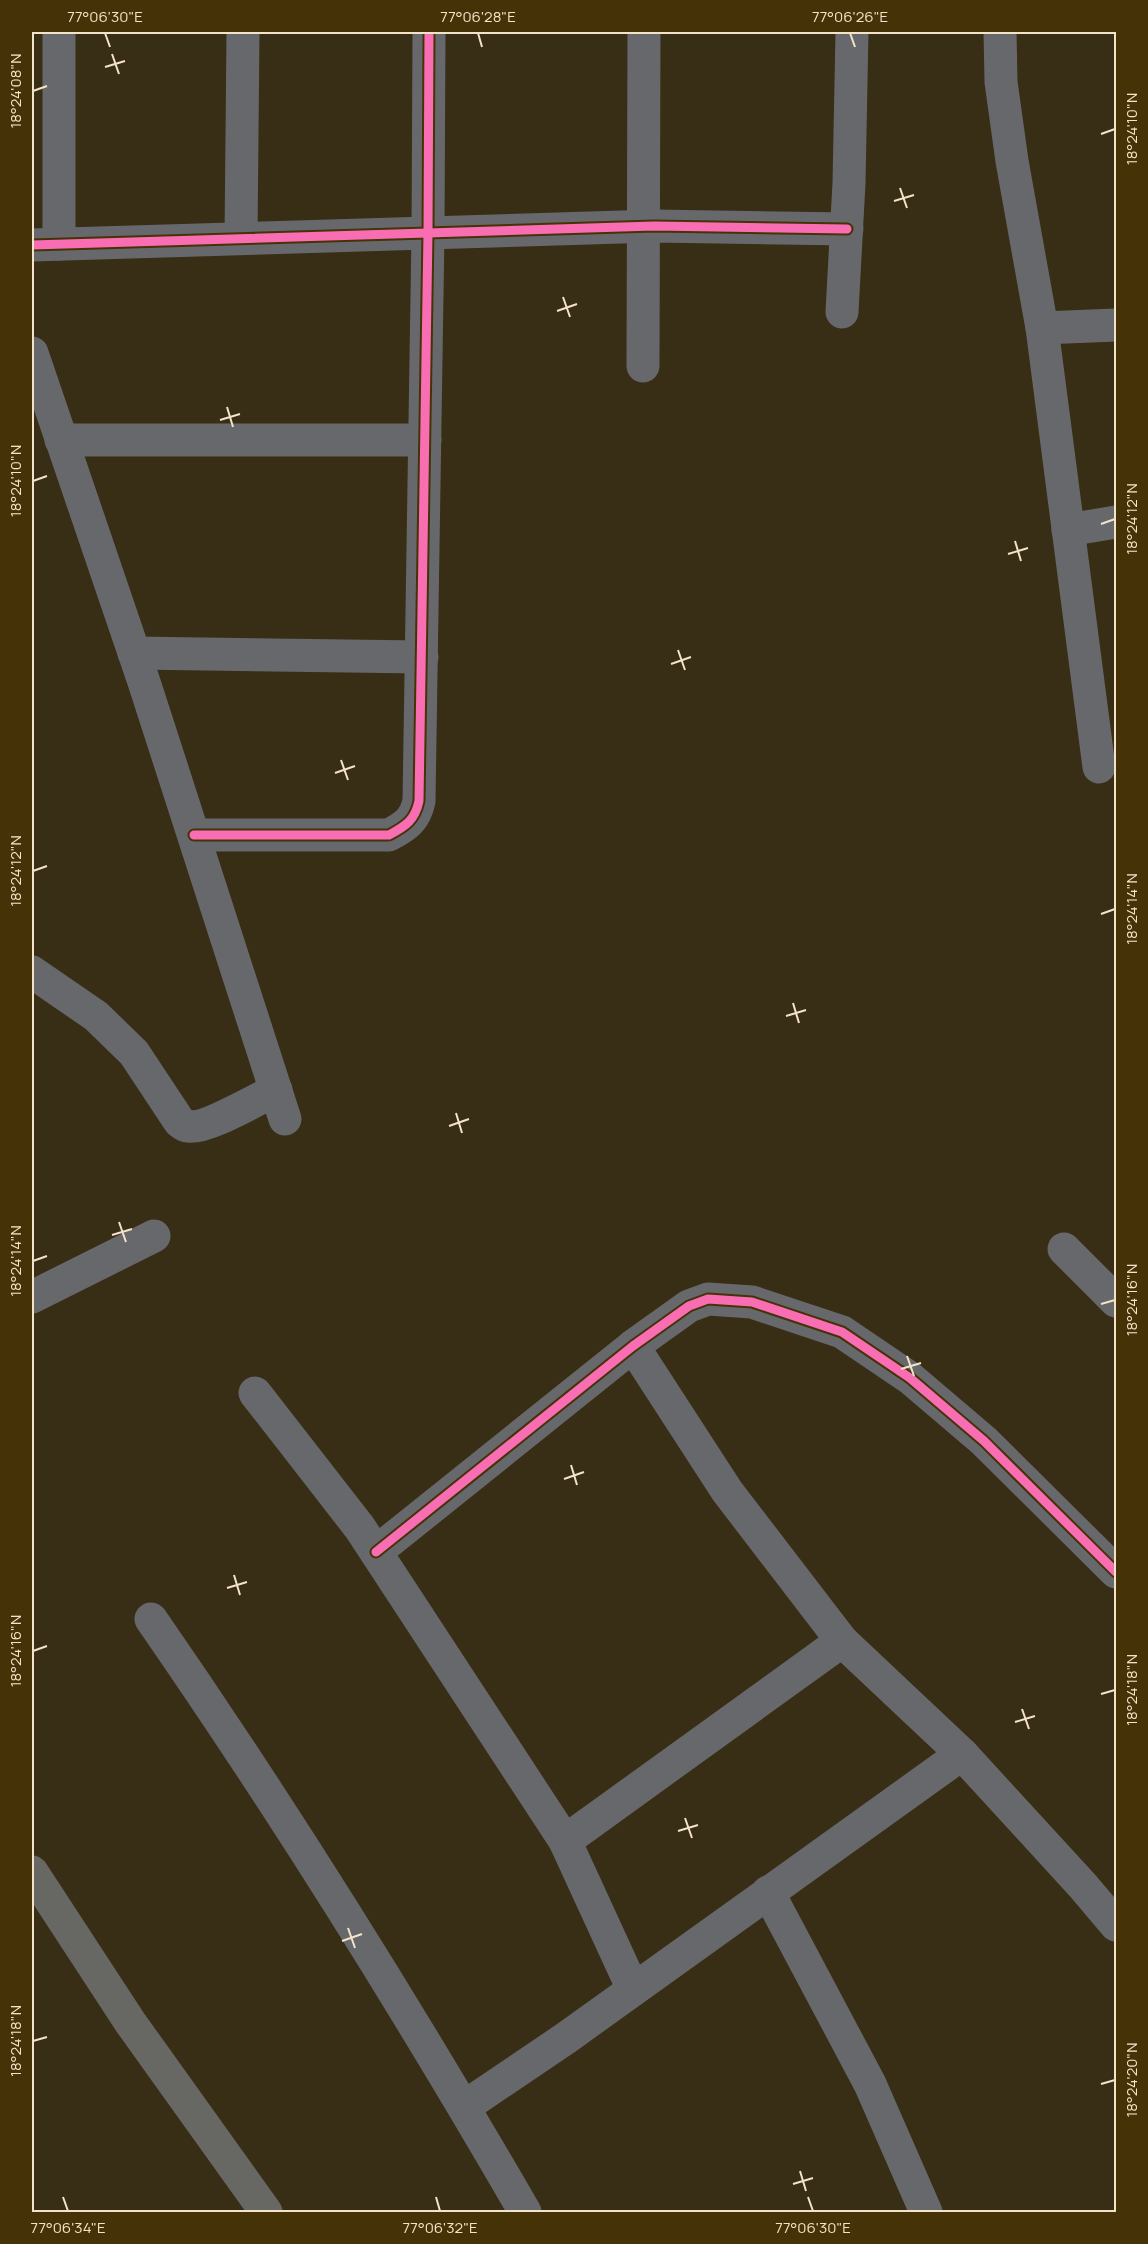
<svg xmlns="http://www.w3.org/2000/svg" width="1148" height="2244" font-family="Manrope,sans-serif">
<rect width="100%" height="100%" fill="#382d15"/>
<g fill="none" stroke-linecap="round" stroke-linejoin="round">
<!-- minor -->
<g stroke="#67686b" stroke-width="33">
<path d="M59,32v212"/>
<path d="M1000,32l1,50 11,79 30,167 57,439"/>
<path d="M241,238l2,-206"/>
<path d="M32,245l622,-19 193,3"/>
<path d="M842,312l7,-129 3,-151"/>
<path d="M1042,328l74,-3"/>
<path d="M32,353l112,329 141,437"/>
<path d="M643,366l1,-334"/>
<path d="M61,440h364"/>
<path d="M1068,530l48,-8"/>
<path d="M134,653l288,4"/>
<path d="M194,835h195c17,-9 26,-15 30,-34l9,-569 1,-200"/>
<path d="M32,972l64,44 38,37 45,68c1,1 6,5 8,5 16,5 72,-28 89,-36"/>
<path d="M1064,1249l52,52"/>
<path d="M32,1297l122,-61"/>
<path d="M633,1346l94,145 115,150 120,113 121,132 33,39"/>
<path d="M255,1393l105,135 205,313 68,148"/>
<path d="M376,1552l257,-206 56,-40 19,-7 44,3 90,30 68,46 74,63 132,131"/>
<path d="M151,1619c133,192 257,391 374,593"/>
<path d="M565,1841l277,-200"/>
<path d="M768,1892l102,192 56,128"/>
<path d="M464,2107l102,-69 396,-284"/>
</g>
<!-- major -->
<path stroke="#676764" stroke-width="33" d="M32,1872l98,150 136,190"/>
<!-- cycleway casing -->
<g stroke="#463207" stroke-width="13">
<g id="cycleway">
<path d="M32,245l622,-19 193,3"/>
<path d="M194,835h195c17,-9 26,-15 30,-34l9,-569 1,-200"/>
<path d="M376,1552l257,-206 56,-40 19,-7 44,3 90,30 68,46 74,63 132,131"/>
</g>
</g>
<!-- cycleway -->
<use href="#cycleway" stroke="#f96db3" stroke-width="9"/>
</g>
<!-- ticks -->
<path fill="none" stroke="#f3e3c8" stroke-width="2" d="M105,33l5,14M478,33l4,14M850,33l5,14M112,54l7,20M105,67l20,-6M33,91l14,-5M1101,134l14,-5M900,188l7,20M894,201l20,-6M563,297l7,20M557,311l20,-7M227,407l6,20M220,420l20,-6M33,481l14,-5M1101,524l14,-5M1015,541l6,20M1008,554l20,-6M678,650l7,20M671,664l20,-7M341,760l7,20M335,773l20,-7M33,871l14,-5M1101,914l14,-5M793,1003l6,20M786,1016l20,-6M456,1113l6,20M449,1126l20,-7M119,1222l7,20M112,1235l20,-6M33,1261l14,-5M1101,1304l14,-4M907,1356l7,20M901,1369l20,-6M571,1465l6,20M564,1479l20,-7M234,1575l6,20M227,1588l20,-6M33,1651l14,-5M1101,1694l14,-4M1022,1709l7,20M1015,1722l20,-6M685,1818l7,20M678,1831l20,-6M348,1928l7,20M342,1941l20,-7M33,2041l14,-4M1101,2084l14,-4M800,2171l6,20M793,2184l20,-6M63,2197l5,14M436,2197l4,14M808,2197l5,14"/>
<!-- border -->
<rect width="1148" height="2244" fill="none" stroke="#463207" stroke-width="66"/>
<rect x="33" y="33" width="1082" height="2178" fill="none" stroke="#f3e3c8" stroke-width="2"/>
<g font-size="15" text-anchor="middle" fill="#f3e3c8">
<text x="105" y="22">77°06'30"E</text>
<text x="478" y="22">77°06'28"E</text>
<text x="850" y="22">77°06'26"E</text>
<text transform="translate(16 91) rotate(-90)" y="5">18°24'08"N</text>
<text transform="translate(1132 129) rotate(-90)" y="5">18°24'10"N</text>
<text transform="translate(16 481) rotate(-90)" y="5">18°24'10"N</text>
<text transform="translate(1132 519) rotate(-90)" y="5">18°24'12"N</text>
<text transform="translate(16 871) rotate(-90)" y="5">18°24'12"N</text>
<text transform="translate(1132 909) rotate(-90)" y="5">18°24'14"N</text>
<text transform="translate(16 1261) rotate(-90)" y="5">18°24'14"N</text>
<text transform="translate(1132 1300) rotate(-90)" y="5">18°24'16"N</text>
<text transform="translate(16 1651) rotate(-90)" y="5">18°24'16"N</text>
<text transform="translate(1132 1690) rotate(-90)" y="5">18°24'18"N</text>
<text transform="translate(16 2041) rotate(-90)" y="5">18°24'18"N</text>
<text transform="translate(1132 2080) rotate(-90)" y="5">18°24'20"N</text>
<text x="68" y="2233">77°06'34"E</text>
<text x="440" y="2233">77°06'32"E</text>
<text x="813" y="2233">77°06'30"E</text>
</g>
</svg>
